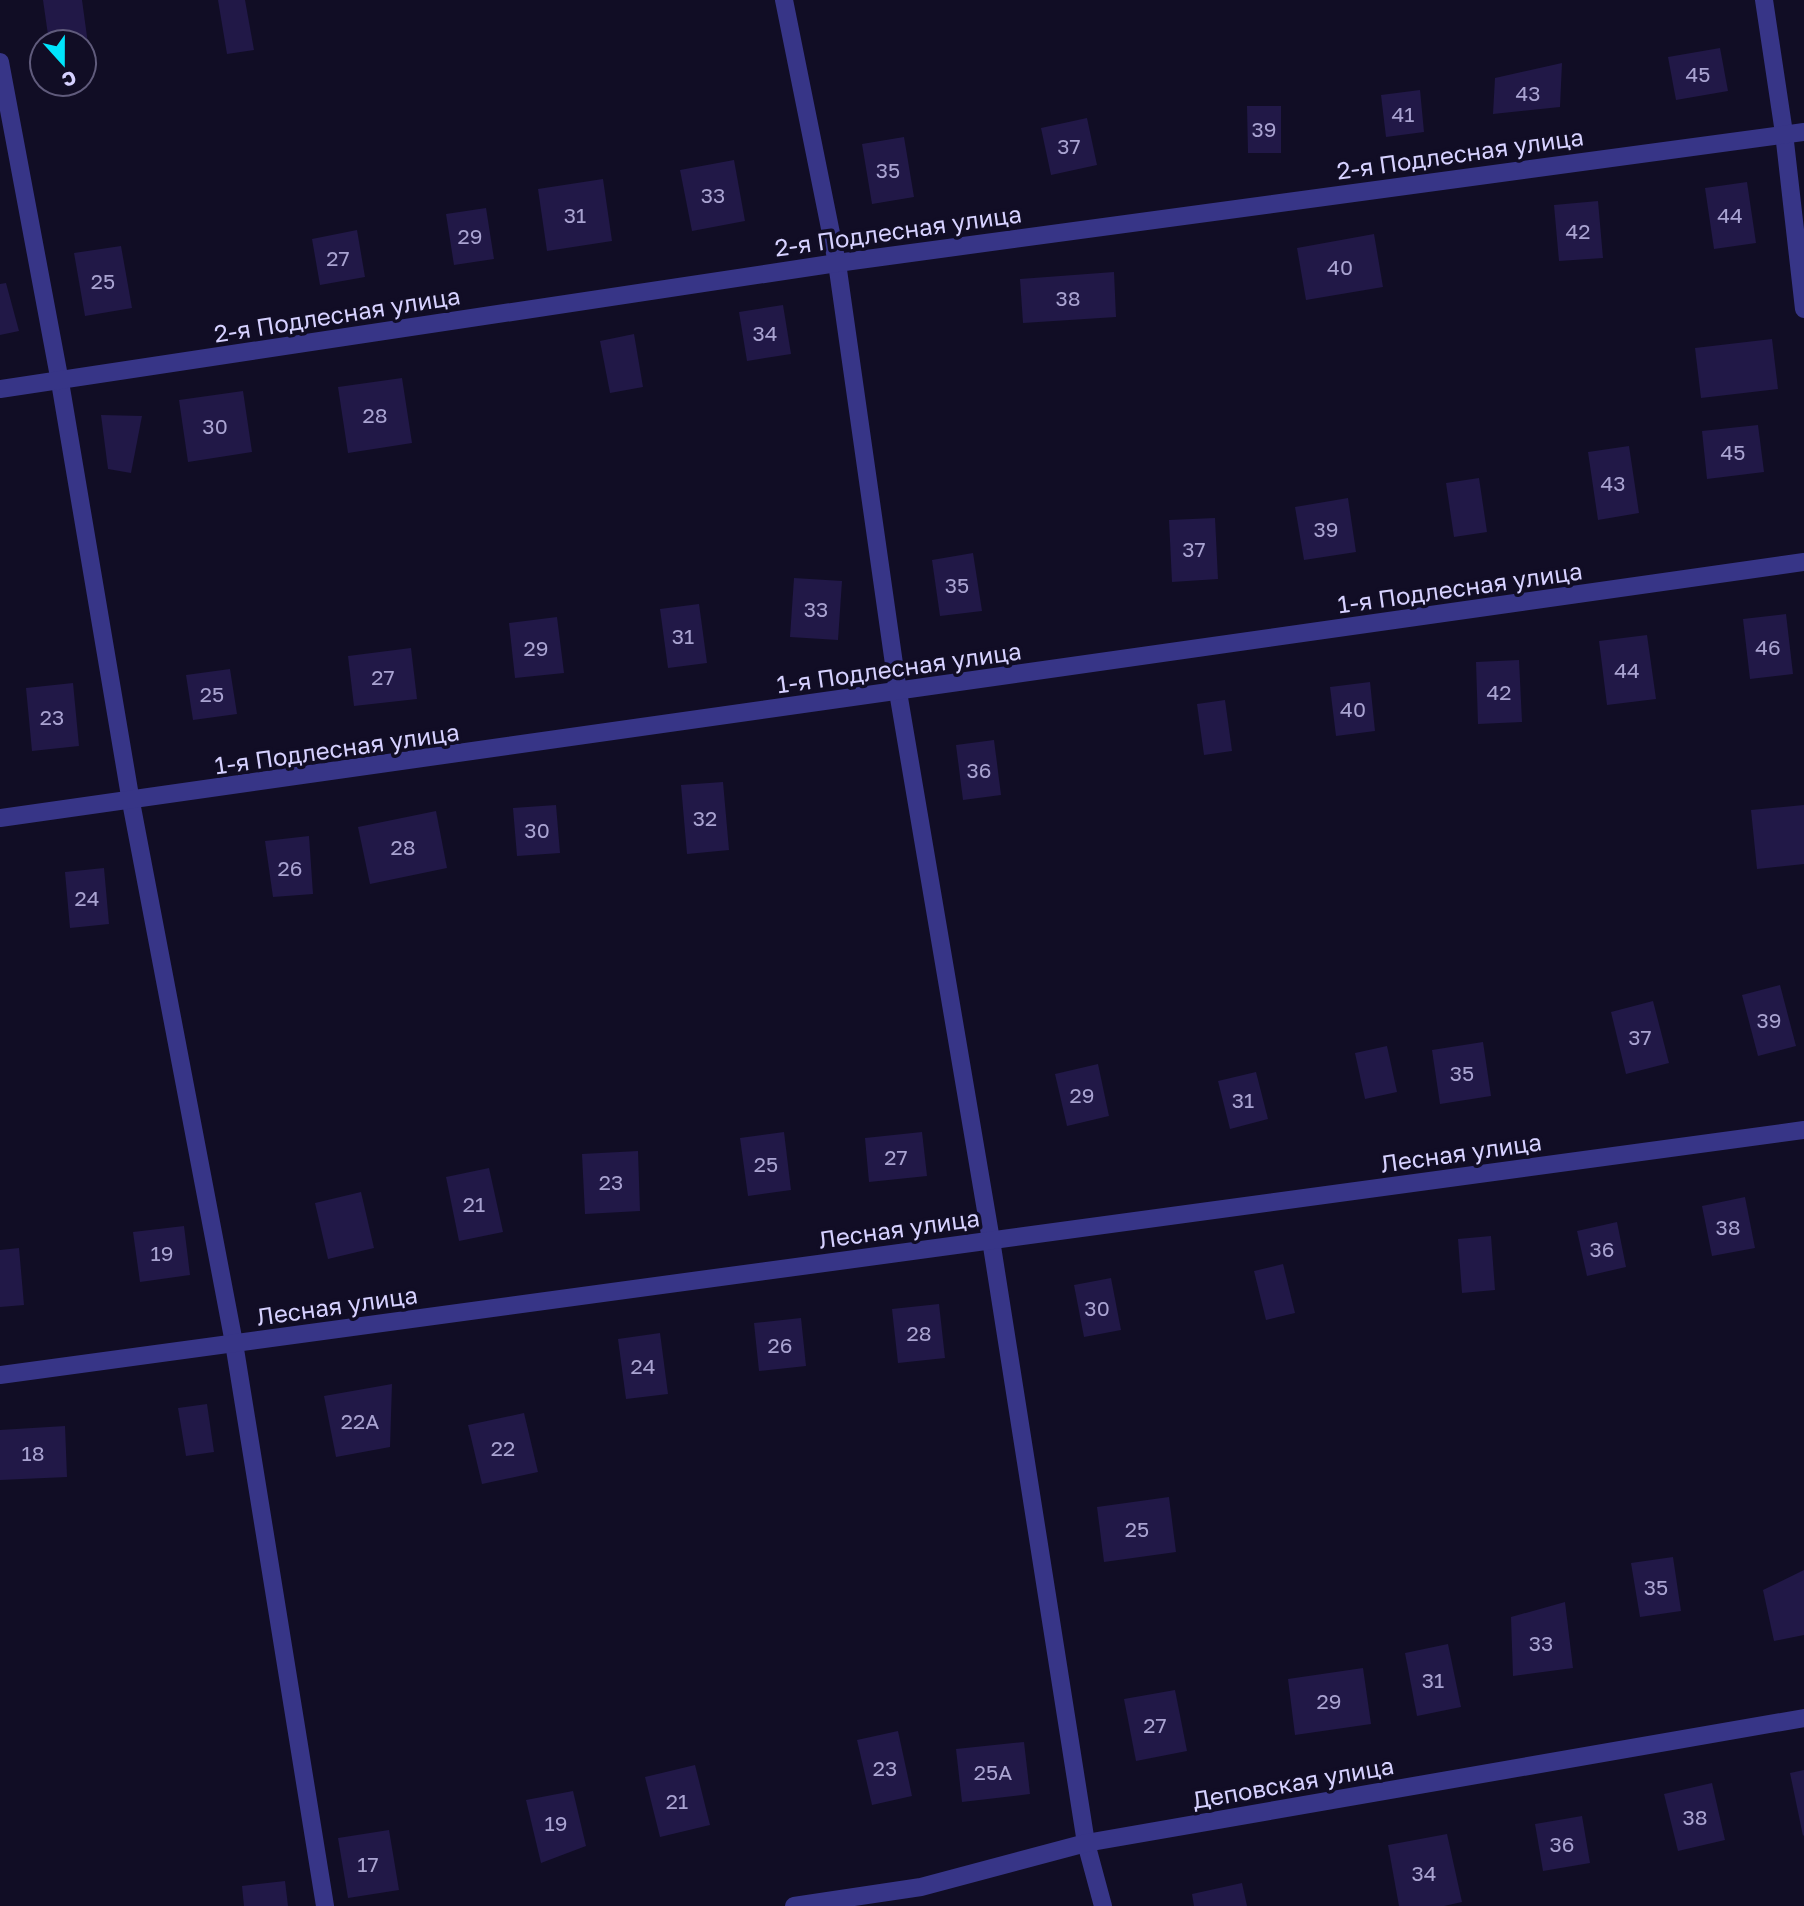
<svg xmlns="http://www.w3.org/2000/svg" width="1804" height="1906" font-family="'Golos Text',sans-serif">
<rect width="100%" height="100%" fill="#110d25"/>
<!-- building -->
<g fill="#211847">
<path d="M43,0h39l6,44 -39,-2z"/>
<path d="M218,0h27l9,50 -27,4z"/>
<path d="M1720,48l8,43 -52,9 -8,-43z"/>
<path d="M1562,63l-2,44 -67,7 2,-36z"/>
<path d="M1420,90l4,42 -38,5 -5,-42z"/>
<path d="M1247,106h34v47h-33z"/>
<path d="M1087,118l10,47 -46,10 -10,-47z"/>
<path d="M904,137l10,60 -42,7 -10,-60z"/>
<path d="M734,160l11,61 -53,10 -12,-61z"/>
<path d="M603,179l9,62 -65,10 -9,-62z"/>
<path d="M1747,182l9,61 -42,6 -9,-61z"/>
<path d="M1598,201l5,57 -44,3 -5,-56z"/>
<path d="M486,208l8,51 -40,6 -8,-51z"/>
<path d="M357,230l8,47 -45,8 -8,-46z"/>
<path d="M1374,234l9,53 -77,13 -9,-52z"/>
<path d="M121,246l11,62 -47,8 -11,-63z"/>
<path d="M1114,272l2,45 -93,6 -3,-44z"/>
<path d="M6,283l13,48 -19,4v-51z"/>
<path d="M783,305l8,49 -44,7 -8,-49z"/>
<path d="M634,334l9,53 -33,6 -10,-52z"/>
<path d="M1772,339l6,50 -77,9 -6,-50z"/>
<path d="M402,378l10,65 -64,10 -10,-66z"/>
<path d="M243,391l9,61 -64,10 -9,-62z"/>
<path d="M101,415l41,1 -11,57 -23,-4z"/>
<path d="M1758,425l6,47 -57,7 -5,-48z"/>
<path d="M1629,446l10,67 -41,7 -10,-68z"/>
<path d="M1479,478l8,54 -33,5 -8,-54z"/>
<path d="M1348,498l8,54 -52,8 -9,-53z"/>
<path d="M1215,518l3,61 -46,3 -3,-62z"/>
<path d="M973,553l9,58 -42,5 -8,-56z"/>
<path d="M794,578l48,3 -4,59 -48,-3z"/>
<path d="M699,604l8,59 -39,5 -8,-59z"/>
<path d="M1786,614l7,60 -43,5 -7,-60z"/>
<path d="M557,617l7,56 -49,5 -6,-55z"/>
<path d="M1647,635l9,64 -49,6 -8,-64z"/>
<path d="M411,648l6,51 -63,7 -6,-50z"/>
<path d="M1519,660l3,62 -44,2 -2,-62z"/>
<path d="M230,669l7,45 -44,6 -7,-45z"/>
<path d="M1370,682l5,49 -39,5 -6,-49z"/>
<path d="M73,683l6,63 -47,5 -6,-63z"/>
<path d="M1225,700l7,51 -28,4 -7,-51z"/>
<path d="M994,740l7,55 -38,5 -7,-55z"/>
<path d="M723,782l6,68 -42,4 -6,-69z"/>
<path d="M556,805l4,48 -43,3 -4,-48z"/>
<path d="M1804,805v59l-47,5 -6,-59z"/>
<path d="M436,811l11,57 -77,16 -12,-57z"/>
<path d="M309,836l4,58 -40,3 -8,-56z"/>
<path d="M104,868l5,56 -39,4 -5,-56z"/>
<path d="M1780,985l16,61 -38,10 -16,-61z"/>
<path d="M1653,1001l16,62 -43,11 -15,-62z"/>
<path d="M1483,1042l8,54 -51,8 -8,-54z"/>
<path d="M1387,1046l10,46 -32,7 -10,-46z"/>
<path d="M1098,1064l11,52 -42,10 -12,-52z"/>
<path d="M1256,1072l12,47 -38,10 -12,-48z"/>
<path d="M784,1132l7,58 -43,6 -8,-58z"/>
<path d="M922,1132l5,44 -58,6 -4,-44z"/>
<path d="M638,1151l2,60 -55,3 -3,-60z"/>
<path d="M489,1168l14,64 -44,9 -13,-64z"/>
<path d="M361,1192l13,56 -46,11 -13,-56z"/>
<path d="M1745,1197l10,51 -43,8 -10,-50z"/>
<path d="M1617,1222l9,45 -39,9 -10,-45z"/>
<path d="M184,1226l6,49 -50,7 -7,-50z"/>
<path d="M1491,1236l4,54 -33,3 -4,-54z"/>
<path d="M19,1248l5,57 -24,2v-57z"/>
<path d="M1283,1264l12,49 -29,7 -12,-49z"/>
<path d="M1111,1278l10,52 -37,7 -10,-52z"/>
<path d="M939,1304l6,54 -47,5 -6,-54z"/>
<path d="M801,1318l5,48 -47,5 -5,-48z"/>
<path d="M660,1333l8,61 -42,5 -8,-60z"/>
<path d="M392,1384l-2,63 -54,10 -12,-61z"/>
<path d="M207,1404l7,48 -28,4 -8,-48z"/>
<path d="M524,1413l14,59 -56,12 -14,-59z"/>
<path d="M65,1426l2,51 -67,3v-50z"/>
<path d="M1169,1497l7,55 -72,10 -7,-55z"/>
<path d="M1673,1557l8,54 -41,6 -9,-54z"/>
<path d="M1804,1570v65l-30,6 -11,-51z"/>
<path d="M1565,1602l8,66 -60,8 -2,-59z"/>
<path d="M1448,1644l13,63 -44,9 -12,-63z"/>
<path d="M1363,1668l8,56 -76,11 -7,-56z"/>
<path d="M1175,1690l12,61 -51,10 -12,-62z"/>
<path d="M898,1731l14,65 -40,9 -15,-65z"/>
<path d="M1024,1742l6,52 -68,8 -6,-53z"/>
<path d="M695,1765l15,60 -50,12 -15,-60z"/>
<path d="M1804,1770v65l-1,1 -13,-63z"/>
<path d="M1712,1783l13,57 -47,11 -14,-57z"/>
<path d="M573,1791l13,55 -45,17 -15,-63z"/>
<path d="M1582,1816l8,47 -47,8 -8,-47z"/>
<path d="M389,1830l10,60 -51,8 -10,-60z"/>
<path d="M1447,1834l15,68 -18,4h-45l-11,-61z"/>
<path d="M285,1881l3,25h-44l-2,-20z"/>
<path d="M1242,1883l5,23h-53l-2,-12z"/>
</g>
<g fill="none" stroke-linecap="round" stroke-linejoin="round">
<!-- minor -->
<g stroke="#373587" stroke-width="18">
<path d="M784,0l53,263 61,429 93,548 95,603 17,63"/>
<path d="M1764,0l20,133 20,176"/>
<path d="M0,62l60,320 71,420 103,541 91,563"/>
<path d="M0,389l837,-126 967,-131"/>
<path d="M0,818l1804,-256"/>
<path d="M0,1375l1804,-245"/>
<path d="M794,1906l127,-19 165,-44 718,-125"/>
</g>
</g>
<g text-anchor="middle" dominant-baseline="central" stroke-width="7" stroke-linejoin="round" paint-order="stroke">
<!-- number labels -->
<g font-size="21" fill="#a9a3d1">
<text x="1698" y="74">45</text>
<text x="1528" y="93">43</text>
<text x="1403" y="114">41</text>
<text x="1264" y="129">39</text>
<text x="1069" y="146">37</text>
<text x="888" y="170">35</text>
<text x="713" y="195">33</text>
<text x="575" y="215">31</text>
<text x="1730" y="215">44</text>
<text x="1578" y="231">42</text>
<text x="470" y="236">29</text>
<text x="338" y="258">27</text>
<text x="1340" y="267">40</text>
<text x="103" y="281">25</text>
<text x="1068" y="298">38</text>
<text x="765" y="333">34</text>
<text x="375" y="415">28</text>
<text x="215" y="426">30</text>
<text x="1733" y="452">45</text>
<text x="1613" y="483">43</text>
<text x="1326" y="529">39</text>
<text x="1194" y="549">37</text>
<text x="957" y="585">35</text>
<text x="816" y="609">33</text>
<text x="683" y="636">31</text>
<text x="1768" y="647">46</text>
<text x="536" y="648">29</text>
<text x="1627" y="670">44</text>
<text x="383" y="677">27</text>
<text x="1499" y="692">42</text>
<text x="212" y="694">25</text>
<text x="1353" y="709">40</text>
<text x="52" y="717">23</text>
<text x="979" y="770">36</text>
<text x="705" y="818">32</text>
<text x="537" y="830">30</text>
<text x="403" y="847">28</text>
<text x="290" y="868">26</text>
<text x="87" y="898">24</text>
<text x="1769" y="1020">39</text>
<text x="1640" y="1037">37</text>
<text x="1462" y="1073">35</text>
<text x="1082" y="1095">29</text>
<text x="1243" y="1100">31</text>
<text x="896" y="1157">27</text>
<text x="766" y="1164">25</text>
<text x="611" y="1182">23</text>
<text x="474" y="1204">21</text>
<text x="1728" y="1227">38</text>
<text x="1602" y="1249">36</text>
<text x="162" y="1253">19</text>
<text x="1097" y="1308">30</text>
<text x="919" y="1333">28</text>
<text x="780" y="1345">26</text>
<text x="643" y="1366">24</text>
<text x="360" y="1421">22А</text>
<text x="503" y="1448">22</text>
<text x="33" y="1453">18</text>
<text x="1137" y="1529">25</text>
<text x="1656" y="1587">35</text>
<text x="1541" y="1643">33</text>
<text x="1433" y="1680">31</text>
<text x="1329" y="1701">29</text>
<text x="1155" y="1725">27</text>
<text x="885" y="1768">23</text>
<text x="993" y="1772">25А</text>
<text x="677" y="1801">21</text>
<text x="1695" y="1817">38</text>
<text x="556" y="1823">19</text>
<text x="1562" y="1844">36</text>
<text x="368" y="1864">17</text>
<text x="1424" y="1873">34</text>
</g>
<!-- street labels -->
<g font-size="24" fill="#d6d1ff" stroke="#110d25">
<text transform="translate(1460 153) rotate(-8)">2-я Подлесная улица</text>
<text transform="translate(898 230) rotate(-8)">2-я Подлесная улица</text>
<text transform="translate(337 314) rotate(-9)">2-я Подлесная улица</text>
<text transform="translate(1460 587) rotate(-8)">1-я Подлесная улица</text>
<text transform="translate(899 667) rotate(-8)">1-я Подлесная улица</text>
<text transform="translate(337 748) rotate(-8)">1-я Подлесная улица</text>
<text transform="translate(1461 1152) rotate(-8)">Лесная улица</text>
<text transform="translate(899 1228) rotate(-8)">Лесная улица</text>
<text transform="translate(337 1305) rotate(-8)">Лесная улица</text>
<text transform="translate(1293 1782) rotate(-10)">Деповская улица</text>
</g>
</g>
<!-- north arrow -->
<g transform="translate(63 63) rotate(159)"><circle r="33" fill="#110d25" stroke="#605b7c" stroke-width="2"/>
<path d="M0-5L12 26L0 18L-12 26Z" fill="#00e4fc"/>
<text y="-10" font-size="19" font-weight="bold" text-anchor="middle" fill="#d6d1ff">С</text>
</g>
</svg>
